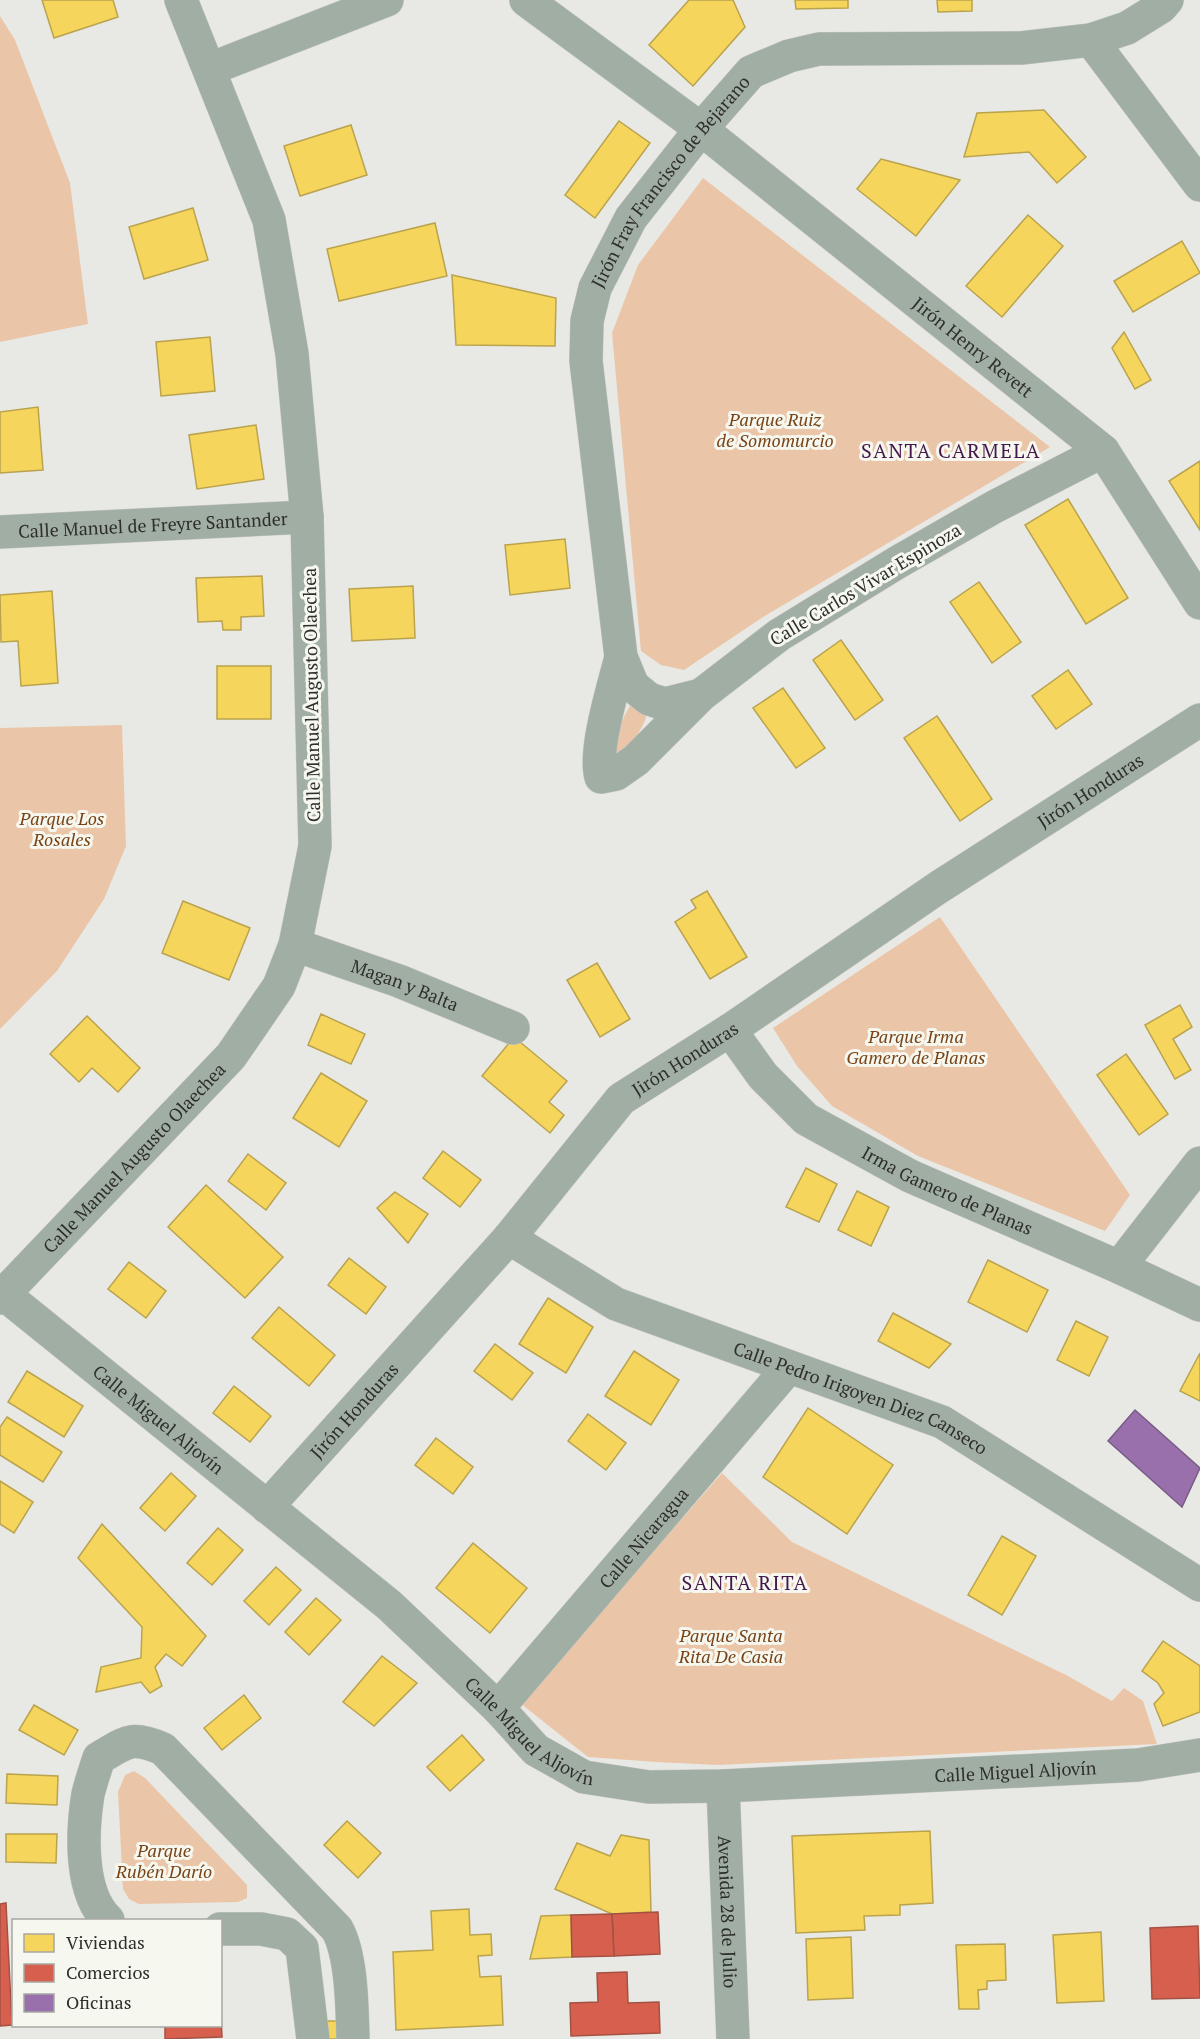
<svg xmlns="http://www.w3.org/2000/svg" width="1200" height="2039" font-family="'PT Serif',serif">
<rect width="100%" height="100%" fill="#e8e9e5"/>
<!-- green -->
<g fill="#ebc5a7">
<path d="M0,16l15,24 55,143 18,141 -88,18z"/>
<path d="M703,178l347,269 -287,170 -79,53 -23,-5 -20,-14 -29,-318 26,-68z"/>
<path d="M633,700l14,12 -2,9 -13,24 -14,8 -4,-3 1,-16z"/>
<path d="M122,725l4,121 -22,53 -47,72 -57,58v-301z"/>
<path d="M940,917l190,278 -25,36 -187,-75 -86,-50 -35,-40 -24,-38z"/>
<path d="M722,1473l70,69 274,133 46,26 12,-13 19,13 14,43 -439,21 -62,-3 -68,-5 -68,-54z"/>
<path d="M134,1771l11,7 102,107v13l-9,4 -99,2 -10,-5 -6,-10 -5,-97 7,-17z"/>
</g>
<!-- homes -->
<g fill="#f6d55c" stroke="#baa34e" stroke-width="1.5">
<path d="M42,0h71l5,17 -64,21z"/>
<path d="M689,0h44l12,27 -52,59 -44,-41z"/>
<path d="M795,0h53v8l-52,1z"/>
<path d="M937,0h35v11l-34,1z"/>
<path d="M1044,110l42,47 -29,26 -28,-31 -65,5 13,-44z"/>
<path d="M619,121l31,22 -55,75 -30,-23z"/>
<path d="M351,125l16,50 -67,21 -16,-50z"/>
<path d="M881,159l79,21 -44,56 -59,-47z"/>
<path d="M193,208l15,52 -64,19 -15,-52z"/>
<path d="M1028,215l35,31 -61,71 -36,-31z"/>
<path d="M435,223l12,53 -108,25 -12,-52z"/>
<path d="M1182,241l18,32 -67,39 -19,-31z"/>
<path d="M452,275l104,23 -1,48 -99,-1z"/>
<path d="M1124,332l27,48 -16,9 -23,-41z"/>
<path d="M210,337l5,54 -54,5 -5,-54z"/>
<path d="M38,407l5,63 -43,3v-61z"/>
<path d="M256,425l8,54 -67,10 -8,-54z"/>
<path d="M1200,461v69l-31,-49z"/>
<path d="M1068,499l60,99 -42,26 -61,-99z"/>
<path d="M565,539l5,49 -60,7 -5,-50z"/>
<path d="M262,576l2,40 -23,1v13h-18l-1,-9 -24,1 -2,-44z"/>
<path d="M979,582l42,60 -29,21 -42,-61z"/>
<path d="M413,586l2,52 -63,3 -3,-52z"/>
<path d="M52,591l6,92 -37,3 -3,-45 -17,1 -1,-47z"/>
<path d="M841,640l42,60 -28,20 -42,-60z"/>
<rect x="217" y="666" width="54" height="53"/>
<path d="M1068,670l24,34 -36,25 -24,-33z"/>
<path d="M783,688l42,60 -29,20 -43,-60z"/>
<path d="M937,716l55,83 -32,22 -56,-83z"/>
<path d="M707,891l40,66 -37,22 -35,-57 21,-14 -5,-8z"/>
<path d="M183,901l67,27 -21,52 -67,-27z"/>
<path d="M597,963l33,56 -30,18 -33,-57z"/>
<path d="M1180,1005l12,22 -19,12 18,31 -16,9 -30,-54z"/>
<path d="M321,1014l44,20 -14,30 -43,-19z"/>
<path d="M87,1016l53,52 -22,24 -26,-24 -13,14 -29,-28z"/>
<path d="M514,1037l53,44 -18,21 15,13 -14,18 -68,-57z"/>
<path d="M1126,1054l42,60 -29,21 -42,-60z"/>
<path d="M321,1073l46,28 -28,46 -46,-29z"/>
<path d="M443,1151l38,29 -21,27 -37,-29z"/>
<path d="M248,1154l38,29 -20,27 -38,-29z"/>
<path d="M806,1168l31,16 -18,38 -33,-15z"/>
<path d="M206,1185l77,72 -38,41 -77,-71z"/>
<path d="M857,1191l32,16 -18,39 -33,-16z"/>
<path d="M395,1192l33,22 -20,29 -31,-35z"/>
<path d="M349,1258l37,29 -20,27 -38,-29z"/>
<path d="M988,1260l60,30 -21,42 -59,-30z"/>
<path d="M129,1262l37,29 -20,27 -38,-29z"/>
<path d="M548,1298l45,29 -27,46 -47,-29z"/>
<path d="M279,1307l56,48 -26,31 -57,-48z"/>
<path d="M893,1313l58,31 -22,24 -51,-27z"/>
<path d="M1076,1321l32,16 -19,39 -32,-16z"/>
<path d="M495,1344l38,29 -21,27 -38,-29z"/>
<path d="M634,1351l45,29 -28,45 -46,-29z"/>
<path d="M1200,1353v48l-20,-10z"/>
<path d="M27,1371l56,35 -19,31 -56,-35z"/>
<path d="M234,1386l37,30 -21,26 -37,-29z"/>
<path d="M808,1408l85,57 -46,69 -84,-57z"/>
<path d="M588,1414l38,29 -20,27 -38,-29z"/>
<path d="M7,1417l55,35 -19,30 -43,-27v-28z"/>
<path d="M436,1438l37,29 -20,27 -38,-29z"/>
<path d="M171,1473l25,23 -31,35 -25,-23z"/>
<path d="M0,1481l33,21 -19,31 -14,-9z"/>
<path d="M102,1524l104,112 -24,30 -16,-12 -11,13 7,19 -12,7 -9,-11 -45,10 5,-25 40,-9 1,-31 -64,-69z"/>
<path d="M218,1528l25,22 -31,35 -25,-22z"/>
<path d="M1002,1536l34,20 -34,59 -34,-20z"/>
<path d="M473,1543l54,45 -37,45 -54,-45z"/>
<path d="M276,1567l25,23 -32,35 -25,-24z"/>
<path d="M316,1598l25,22 -32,35 -24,-23z"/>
<path d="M1163,1641l37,25v46l-37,14 -9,-22 10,-11 -6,-10 -16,-12z"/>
<path d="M382,1656l35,27 -43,43 -31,-24z"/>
<path d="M244,1695l17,23 -39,32 -18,-22z"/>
<path d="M34,1705l44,25 -14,25 -45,-25z"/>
<path d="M462,1735l22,25 -34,31 -23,-24z"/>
<path d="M7,1774l51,2 -1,29 -51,-2z"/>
<path d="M347,1821l34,32 -23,25 -34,-33z"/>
<path d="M930,1831l3,72 -33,2v10l-36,1 1,14 -69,3 -4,-97z"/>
<path d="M6,1834h51l-1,29 -50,-1z"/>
<path d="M621,1835l28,5 2,72 -39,2 -57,-25 22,-46 33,13z"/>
<path d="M469,1909l1,26 21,-1 1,21 -14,1 2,21 21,-1 2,49 -107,5 -3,-78 40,-2 -2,-39z"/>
<path d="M571,1915l1,42 -42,2 11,-43z"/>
<path d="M1101,1932l3,69 -47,2 -4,-68z"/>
<path d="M851,1937l2,61 -45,2 -2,-61z"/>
<path d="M1005,1944l1,36 -19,1v8l-9,1 1,19h-20l-3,-64z"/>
<path d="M326,2021h17l1,18h-18z"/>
</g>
<!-- shops -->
<g fill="#d6604d" stroke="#a45143" stroke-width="1.5">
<path d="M6,1903l6,122 -12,1v-122z"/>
<path d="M658,1912l2,42 -46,2 -2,-42z"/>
<path d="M612,1914l2,42 -42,1 -1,-42z"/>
<path d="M1198,1926l2,72 -48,1 -2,-71z"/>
<path d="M627,1972l1,31 31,-1 1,31 -89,3 -1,-33 28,-1 -1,-29z"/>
<path d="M220,1998l2,39 -57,2v-13h55z"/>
</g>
<!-- offices -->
<path fill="#9970ab" stroke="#795c85" stroke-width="1.5" d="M1135,1410l65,58 -18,39 -74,-66z"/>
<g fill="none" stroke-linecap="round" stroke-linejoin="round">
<!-- minor casing -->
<g stroke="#c7c7c5" stroke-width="34">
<g id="minor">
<path id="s1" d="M526,0l175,129 402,322 97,152"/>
<path d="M1091,40l109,145"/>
<path d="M210,69l177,-69"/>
<path id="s2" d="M1103,451l-109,56 -96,55 -119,73 -78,60 -36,9 -16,-5 -16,-13 -12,-29 -35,-296 1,-40 8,-33 36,-70 70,-89 50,-57 38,-16 30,-7 202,-1 70,-8 36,-12 34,-21 6,-7"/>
<path id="s3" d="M0,532l307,-15"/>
<path d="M621,657c-7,28 -28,95 -20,120l15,-3 20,-14 65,-65"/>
<path id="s4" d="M295,945l104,36 114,47"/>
<path id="s5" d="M730,1030l33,46 43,43 104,57 209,91 81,38"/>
<path id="s6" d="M509,1238l107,66 326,118 258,163"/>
<path d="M1119,1267l81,-104"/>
<path id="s7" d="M0,1291l389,314 109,103 38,42 48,27 65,10 74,-1 415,-21 62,-10"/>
<path id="s8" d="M0,1298l231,-242 48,-70 16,-41 20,-99 -8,-329 -15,-163 -23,-134 -88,-220"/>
<path id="s9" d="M267,1507l242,-269 112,-139 109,-69 209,-143 261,-167"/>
<path id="s10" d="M498,1708l291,-341"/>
<path id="s11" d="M723,1786l10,253"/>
<path d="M108,1920c-29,-27 -26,-89 -20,-126 3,-12 7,-24 11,-36 28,-16 32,-23 64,-9l174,180c15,27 15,79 16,110"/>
<path d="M220,1929h41l26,5 15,14 11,91"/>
</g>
</g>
<!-- minor -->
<use href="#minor" stroke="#a1aea4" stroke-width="33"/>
</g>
<g text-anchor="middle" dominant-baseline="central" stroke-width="6" stroke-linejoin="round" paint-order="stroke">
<!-- street labels -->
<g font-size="18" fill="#2e2e2c" stroke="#f6f8f0">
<text stroke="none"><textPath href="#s2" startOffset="1080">Jirón Fray Francisco de Bejarano</textPath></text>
<text stroke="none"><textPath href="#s1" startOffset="566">Jirón Henry Revett</textPath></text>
<text stroke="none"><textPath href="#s3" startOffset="153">Calle Manuel de Freyre Santander</textPath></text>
<text transform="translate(865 584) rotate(-31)">Calle Carlos Vivar Espinoza</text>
<text transform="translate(311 695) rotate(-91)">Calle Manuel Augusto Olaechea</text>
<text stroke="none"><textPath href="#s9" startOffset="1102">Jirón Honduras</textPath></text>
<text stroke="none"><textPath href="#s4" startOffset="117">Magan y Balta</textPath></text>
<text stroke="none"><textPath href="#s9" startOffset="616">Jirón Honduras</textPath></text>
<text stroke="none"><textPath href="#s8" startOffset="194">Calle Manuel Augusto Olaechea</textPath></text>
<text stroke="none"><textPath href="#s5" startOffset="276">Irma Gamero de Planas</textPath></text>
<text stroke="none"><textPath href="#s6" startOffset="388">Calle Pedro Irigoyen Diez Canseco</textPath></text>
<text stroke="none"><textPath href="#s9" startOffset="130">Jirón Honduras</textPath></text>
<text stroke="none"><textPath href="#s7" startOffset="204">Calle Miguel Aljovín</textPath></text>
<text stroke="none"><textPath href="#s10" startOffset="224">Calle Nicaragua</textPath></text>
<text stroke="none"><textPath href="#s7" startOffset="690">Calle Miguel Aljovín</textPath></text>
<text stroke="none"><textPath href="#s7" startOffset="1194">Calle Miguel Aljovín</textPath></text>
<text stroke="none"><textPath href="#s11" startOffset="126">Avenida 28 de Julio</textPath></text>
</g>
<!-- park labels -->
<g font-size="18" font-style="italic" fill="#784316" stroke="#f6f8f0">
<text x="775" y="419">Parque Ruiz<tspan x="775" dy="21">de Somomurcio</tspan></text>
<text x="62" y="818">Parque Los<tspan x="62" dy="21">Rosales</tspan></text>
<text x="916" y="1036">Parque Irma<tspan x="916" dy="21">Gamero de Planas</tspan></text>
<text x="731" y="1635">Parque Santa<tspan x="731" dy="21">Rita De Casia</tspan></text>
<text x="164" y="1850">Parque<tspan x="164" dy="21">Rubén Darío</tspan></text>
</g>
<!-- neighbourhood labels -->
<g font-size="20" letter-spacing="1.5" fill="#45184b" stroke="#f6f8f0">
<text x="951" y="450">SANTA CARMELA</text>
<text x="745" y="1582">SANTA RITA</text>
</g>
</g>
<!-- legend -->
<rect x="12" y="1919" width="210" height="108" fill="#f6f8f0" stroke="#a6a7a2" stroke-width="1.5"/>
<rect x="24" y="1934" width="30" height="18" fill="#f6d55c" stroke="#a6a7a2" stroke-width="1.5"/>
<text x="66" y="1949" font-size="18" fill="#2e2e2c">Viviendas</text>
<rect x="24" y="1964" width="30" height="18" fill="#d6604d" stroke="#a6a7a2" stroke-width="1.5"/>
<text x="66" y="1979" font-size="18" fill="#2e2e2c">Comercios</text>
<rect x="24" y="1994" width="30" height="18" fill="#9970ab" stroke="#a6a7a2" stroke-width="1.5"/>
<text x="66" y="2009" font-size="18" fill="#2e2e2c">Oficinas</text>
</svg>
